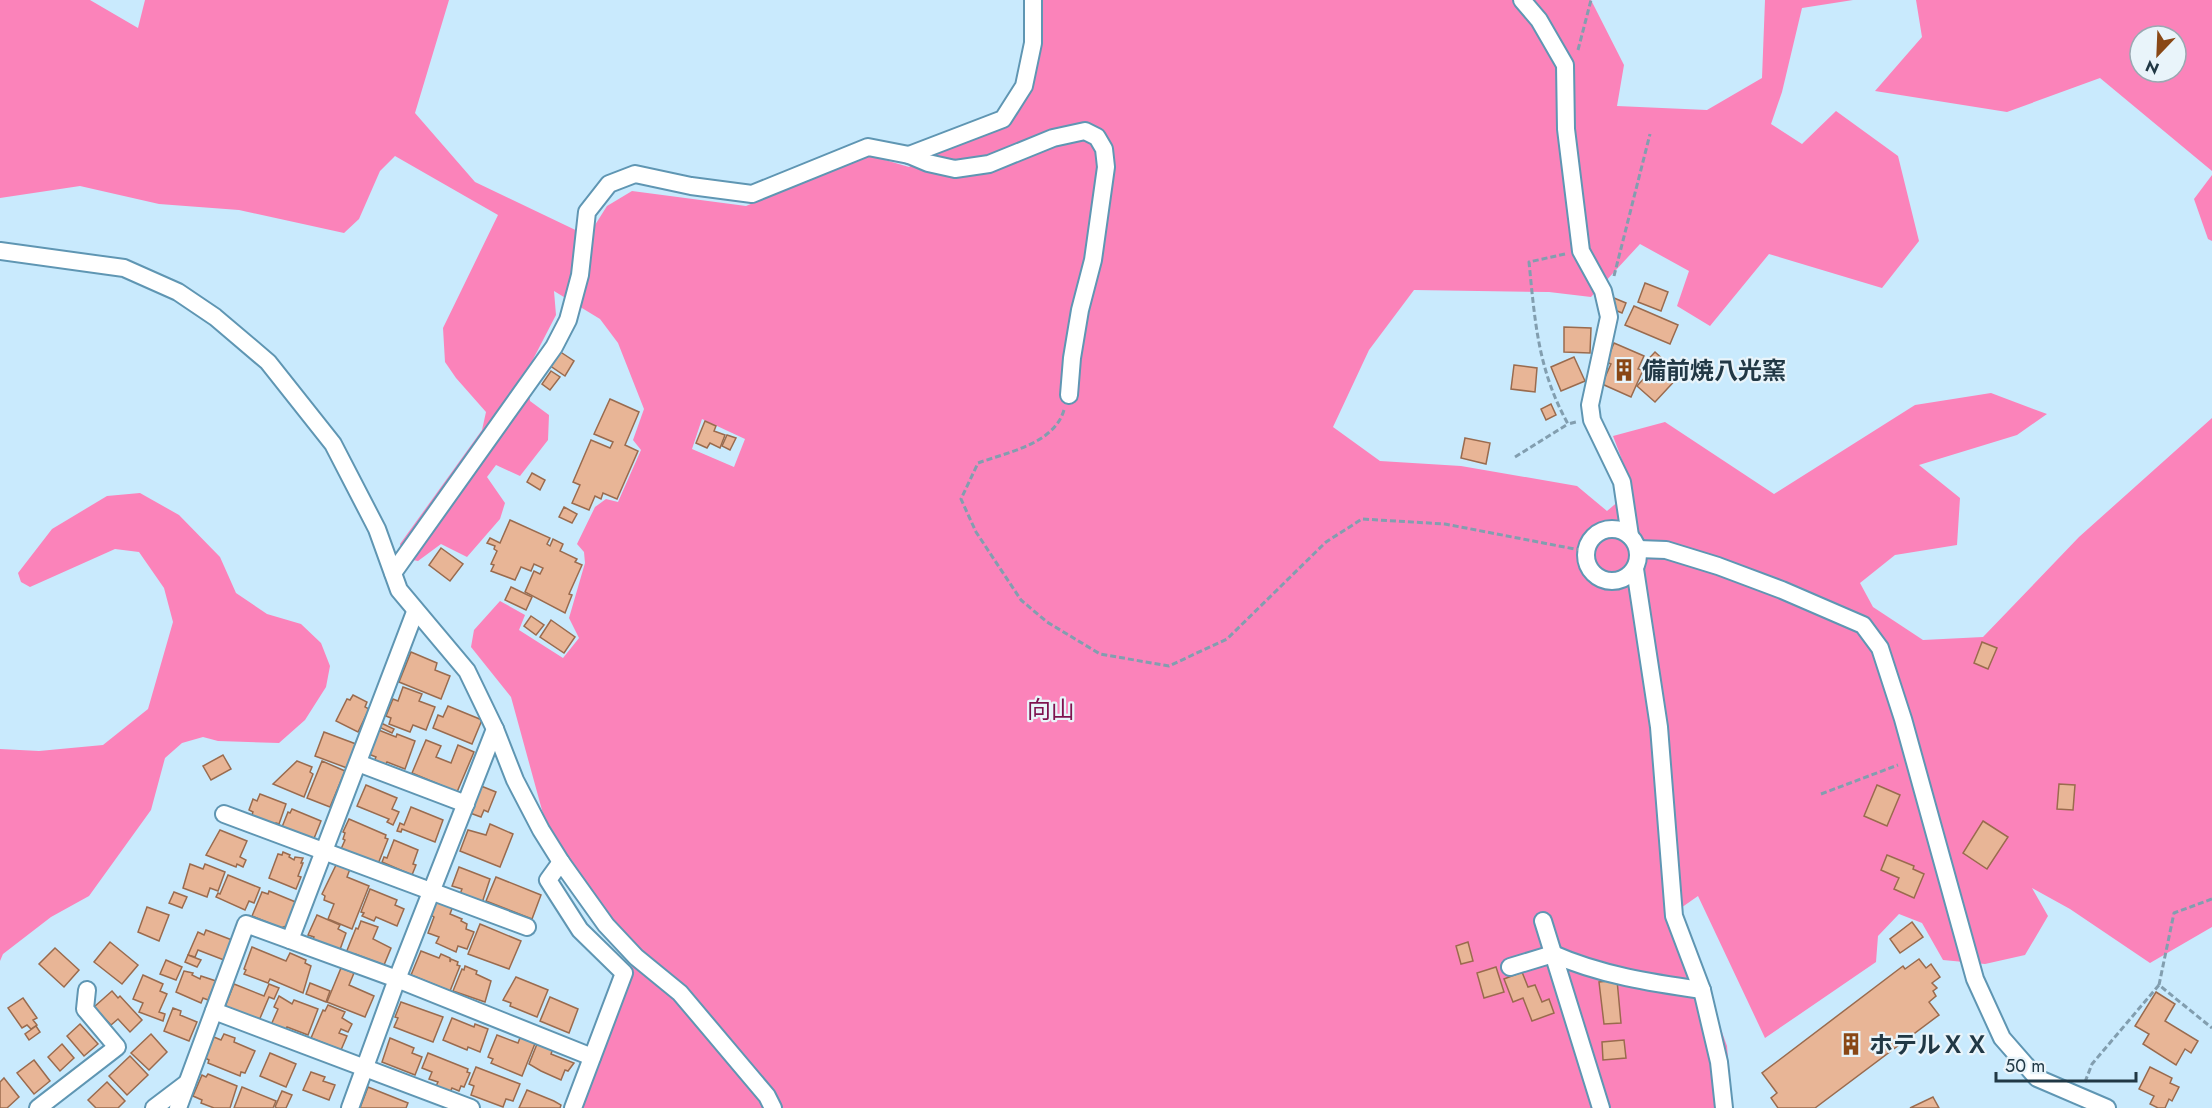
<svg xmlns="http://www.w3.org/2000/svg" width="2212" height="1108" font-family="Jost,'Noto Sans JP',sans-serif">
<rect width="100%" height="100%" fill="#c9eafd"/>
<!-- forest -->
<g fill="#fb83ba" fill-rule="evenodd">
<path d="M0,0h90l48,28 7,-28h304l-34,113 60,69 113,54 19,-30 25,-15 114,15 122,-51 41,12 116,-70 13,-35v-62h553l33,65 -7,41 90,4 55,-32 3,-78h88l-51,8 -20,84 -11,32 31,20 34,-33 62,45 21,85 -37,47 -113,-34 -59,72 -33,-20 12,-35 -49,-27 -49,53 -42,-5 -135,-2 -45,60 -36,77 47,34 81,5 116,20 30,25 26,-22 -20,-53 52,-14 109,72 141,-89 76,-12 56,21 -30,21 -98,30 41,33 -3,47 -62,10 -35,28 13,24 50,33 60,-3 96,-100 133,-119v509l-62,36 -80,-54 -38,-21 16,28 -23,39 -40,9 -42,-4 -21,-37 -23,-9 -21,22 -2,26 -111,76 -67,-142 -20,14 49,136 5,62h-1153l58,-157 -29,-30 -60,-89 -37,-135 -40,-50 3,-17 26,-29 25,14 -6,15 44,28 16,-20 -10,-20 16,-55 -1,-11 -7,-8 18,-37 11,-8 12,3 23,-52 -8,-10 11,-31 -26,-66 -18,-24 -46,-28 2,24 -29,56 3,30 19,14 -1,25 -28,36 -24,-11 -9,12 18,26 -5,16 -33,38 -26,-13 -23,17 -10,-2 -6,-6 -2,-9 82,-114 4,-18 -30,-34 -11,-16 -2,-34 55,-113 -103,-59 -15,15 -21,48 -15,14 -105,-23 -80,-6 -79,-18 -80,12zM702,419l43,20 -11,28 -42,-18z"/>
<path d="M1916,0h296v171l-112,-93 -93,34 -132,-21 47,-54zM2140,36h36v36h-36z"/>
<path d="M2212,175v66l-4,-2 -14,-40z"/>
<path d="M140,493l39,22 41,42 16,36 31,21 34,10 20,19 9,23 -4,21 -21,33 -26,23 -61,-2 -15,-4 -21,6 -17,15 -14,52 -62,86 -38,21 -48,37 -3,7v-212l39,2 64,-6 45,-36 25,-87 -9,-34 -25,-36 -24,-3 -85,38 -9,-5 -3,-9 34,-44 55,-33z"/>
</g>
<!-- building -->
<g fill="#e8b596" stroke="#9a6b4e" stroke-width="1.5">
<path d="M1645,283l23,9 -7,19 -23,-9z"/>
<path d="M1614,298l12,5 -4,10 -12,-5z"/>
<path d="M1634,306l44,19 -8,19 -45,-19z"/>
<path d="M1564,327l27,1 -1,25 -26,-1z"/>
<path d="M1614,343l30,13 -6,13 5,1 -12,27 -29,-13 9,-20 -5,-2z"/>
<path d="M559,351l15,10 -9,15 -16,-11z"/>
<path d="M1655,352l25,23 -25,27 -18,-16 11,-12 -7,-7z"/>
<path d="M1574,357l11,24 -24,10 -10,-24z"/>
<path d="M1514,365l23,3 -2,24 -24,-3z"/>
<path d="M551,371l9,6 -10,13 -8,-6z"/>
<path d="M610,399l29,13 -14,33 13,6 -21,48 -14,-6 -2,6 -6,-3 -6,14 -17,-7 8,-18 -7,-3 18,-42 19,8 3,-6 -19,-8z"/>
<path d="M1551,404l5,11 -10,5 -5,-11z"/>
<path d="M705,421l11,5 -2,5 11,4 -5,13 -10,-5 -3,5 -11,-5z"/>
<path d="M727,435l9,3 -6,12 -8,-4z"/>
<path d="M1465,438l25,5 -4,21 -25,-6z"/>
<path d="M532,473l13,7 -5,10 -13,-8z"/>
<path d="M564,507l13,7 -5,9 -13,-6z"/>
<path d="M510,520l40,18 -3,6 3,2 3,-7 10,5 -3,7 17,8 -2,3 7,3 -13,29 3,1 -7,18 -40,-21 9,-21 6,3 3,-6 -9,-4 -3,7 -10,-4 -6,13 -24,-9 3,-6 -3,-1 6,-13 -3,-2 1,-3 -8,-3 3,-5 10,5z"/>
<path d="M441,548l22,16 -13,17 -21,-16z"/>
<path d="M511,587l21,10 -6,13 -21,-10z"/>
<path d="M531,616l13,9 -8,10 -12,-9z"/>
<path d="M551,620l24,17 -11,16 -24,-16z"/>
<path d="M1982,642l15,6 -9,21 -14,-6z"/>
<path d="M411,652l26,11 -2,7 15,6 -9,23 -42,-17z"/>
<path d="M403,687l19,7 -3,7 16,6 -9,23 -13,-5 -3,7 -21,-8 2,-6 -5,-2 7,-17 5,2z"/>
<path d="M353,695l14,7 -2,5 4,2 -11,23 -22,-11 11,-22 3,1z"/>
<path d="M448,706l34,14 -10,24 -39,-16 5,-13 5,2z"/>
<path d="M381,723l13,6 -2,4 -13,-6z"/>
<path d="M376,729l20,8 1,-3 18,7 -10,28 -18,-7 -3,6 -11,-4 3,-7 -10,-4z"/>
<path d="M324,732l32,12 -9,24 -32,-12z"/>
<path d="M426,740l15,6 -5,11 15,6 7,-18 16,7 -17,40 -45,-19z"/>
<path d="M223,755l8,14 -20,11 -8,-14z"/>
<path d="M297,761l15,6 -2,5 3,2 -9,23 -31,-13z"/>
<path d="M322,761l23,10 -15,36 -23,-9z"/>
<path d="M2059,784l16,1 -2,25 -16,-1z"/>
<path d="M366,785l31,13 -5,11 7,3 -6,13 -6,-3 2,-3 -32,-13z"/>
<path d="M1877,785l23,10 -13,31 -23,-10z"/>
<path d="M481,786l15,6 -8,20 -4,-2 -3,7 -11,-4z"/>
<path d="M260,794l26,10 -7,20 -3,-1 -2,5 -23,-10 2,-6 -4,-2 4,-11 4,2z"/>
<path d="M411,807l32,13 -8,22 -33,-13 -1,3 -4,-1 3,-8 4,2z"/>
<path d="M292,809l29,12 -8,20 -31,-14 6,-15 2,1z"/>
<path d="M349,819l37,16 -1,3 3,1 -10,25 -37,-15 4,-9 -2,-1 2,-6 -2,-1z"/>
<path d="M1983,821l25,16 -21,32 -24,-16z"/>
<path d="M490,824l23,10 -13,33 -40,-16 8,-21 18,5z"/>
<path d="M220,830l27,11 -7,16 6,3 -3,7 -6,-3 -1,3 -30,-12z"/>
<path d="M394,840l24,10 -5,14 3,1 -4,10 -30,-13 2,-5 3,1z"/>
<path d="M283,852l7,3 -1,2 5,3 1,-3 8,1 -2,5h2l-5,13 3,1 -5,12 -27,-11 9,-24 4,1z"/>
<path d="M1887,855l27,11 -1,3 11,5 -10,24 -20,-9 5,-11 -18,-8z"/>
<path d="M337,863l13,6 -3,8 22,9 -17,43 -24,-10 6,-15 -10,-4 1,-4 -3,-2z"/>
<path d="M190,864l13,5 2,-5 20,8 -7,19 -8,-3 -3,9 -24,-9z"/>
<path d="M459,867l31,12 -8,24 -22,-9 2,-5 -10,-3z"/>
<path d="M228,875l32,13 -6,15 -5,-2 -4,9 -29,-13 2,-4 2,1z"/>
<path d="M496,877l45,18 -9,24 -46,-18z"/>
<path d="M370,889l27,11 -2,5 9,4 -7,17 -21,-9 -2,4 -12,-5 2,-3 -3,-1z"/>
<path d="M269,891l29,12 -9,22 -8,3 -29,-12 10,-24 6,2z"/>
<path d="M174,892l13,5 -5,11 -13,-5z"/>
<path d="M437,900l16,6 -3,8 12,5 -1,2 6,3 -1,5 8,3 -7,17 -9,-3 -2,6 -20,-9 3,-6 -11,-4 6,-16 -3,-2z"/>
<path d="M147,907l22,8 -10,26 -21,-9z"/>
<path d="M317,915l23,10 -2,4 8,4 -8,22 -27,-11 3,-7 -6,-2z"/>
<path d="M361,921l17,6 -5,12 18,9 -7,17 -29,-11 -1,3 -8,-4 10,-25 2,1z"/>
<path d="M1912,922l11,15 -23,16 -10,-14z"/>
<path d="M480,924l41,17 -12,28 -41,-15z"/>
<path d="M206,930l26,10 -8,20 -26,-10 -3,7 -7,-2 10,-23 6,3z"/>
<path d="M110,942l28,23 -16,19 -28,-22z"/>
<path d="M1468,942l5,19 -12,3 -5,-18z"/>
<path d="M252,947l34,14 4,-8 16,7 -1,3 6,3 -8,27 -33,-14 -2,4 -24,-9 2,-4 -2,-1z"/>
<path d="M55,948l24,22 -15,17 -25,-23z"/>
<path d="M421,951l18,7 2,-4 9,4v4l1,-3 7,3 -1,3 3,1 -10,25 -39,-16z"/>
<path d="M188,955l13,5 -4,7 -12,-5z"/>
<path d="M1919,959l7,9 5,-4 9,13 -8,6 5,5 -4,3 3,5 -7,6 10,13 -124,93h-37l-7,-10 6,-5 -15,-20 141,-107 2,3z"/>
<path d="M166,960l16,7 -6,13 -16,-6z"/>
<path d="M465,966l12,5 -1,3 15,7 -6,21 -32,-11 9,-22 2,1z"/>
<path d="M1496,967l8,25 -20,6 -7,-25z"/>
<path d="M341,968l13,5 -5,12 25,11 -9,21 -38,-15z"/>
<path d="M184,971l9,2 -1,2 8,4 1,-3 15,5 -8,19 -5,-2 -2,5 -25,-11z"/>
<path d="M1522,972l6,15 7,-2 7,17 7,-3 5,14 -22,8 -9,-23 -10,4 -9,-23z"/>
<path d="M143,975l20,9 -3,7 7,3 -8,18 6,2 -2,7 -24,-9 4,-9 -10,-4z"/>
<path d="M516,977l32,13 -11,27 -27,-11 1,-3 -8,-3z"/>
<path d="M1617,980l4,43 -17,1 -5,-42z"/>
<path d="M310,983l20,8 -4,11 -20,-8z"/>
<path d="M234,984l30,12 5,-12 10,4 -5,11 -5,-2 -11,26 -34,-14z"/>
<path d="M112,991l6,7 2,-2 22,24 -12,12 -12,-13 -7,6 -17,-18z"/>
<path d="M2156,992l19,12 -10,17 33,20 -7,12 -6,-4 -9,16 -33,-21 6,-10 -14,-8z"/>
<path d="M279,996l13,8 2,-4 24,9 -10,26 -21,-8 -2,4 -14,-6 7,-16 -4,-2z"/>
<path d="M550,997l28,12 -9,24 -29,-12z"/>
<path d="M23,998l14,20 -4,2 4,5 -6,4 -4,-4 -5,3 -14,-20z"/>
<path d="M401,1002l42,15 -10,25 -39,-15 4,-9 -3,-1z"/>
<path d="M328,1005l17,7 -3,6 10,6 -4,8 -7,-3 -2,4 8,3 -6,14 -30,-12 12,-28 2,1z"/>
<path d="M173,1008l8,3 -1,4 17,7 -8,19 -25,-10z"/>
<path d="M452,1018l22,9 1,-3 13,5 -8,23 -12,-5 -1,3 -24,-10z"/>
<path d="M80,1024l18,20 -14,12 -17,-20z"/>
<path d="M36,1026l4,6 -11,8 -4,-6z"/>
<path d="M523,1030l15,6 -16,40 -31,-13 2,-4 -5,-2 9,-22 21,8z"/>
<path d="M151,1034l16,18 -18,18 -18,-17z"/>
<path d="M224,1034l11,4 -1,4 21,9 -10,22 -4,-1 -1,4 -32,-13 1,-3 -4,-2 9,-21 7,3z"/>
<path d="M390,1038l24,10 -2,5 10,4 -7,18 -33,-13z"/>
<path d="M539,1039l15,7 -3,8 23,9 -6,8 -3,-1 -4,10 -20,-9 -12,-7z"/>
<path d="M1624,1040l2,18 -23,2 -1,-18z"/>
<path d="M62,1044l12,14 -14,13 -12,-14z"/>
<path d="M270,1053l26,11 -10,23 -26,-11z"/>
<path d="M428,1053l40,16 -1,3 3,1 -6,14 -3,-1 -2,5 -7,-3 -2,4 -14,-6 2,-4 -9,-3 3,-7 -10,-4z"/>
<path d="M130,1056l18,19 -21,20 -18,-19z"/>
<path d="M34,1060l16,21 -16,13 -17,-21z"/>
<path d="M476,1067l44,17 -7,17 -7,-2 -3,8 -32,-12 3,-9 -5,-2z"/>
<path d="M2150,1067l22,11 -2,5 9,4 -7,14 -3,-2 -4,9h-7l-8,-4 4,-8 -15,-7z"/>
<path d="M311,1072l14,5 -2,4 12,4 -6,15 -26,-10z"/>
<path d="M208,1074l29,12 -7,22h-16l-13,-5 1,-3 -9,-4 9,-21 4,2z"/>
<path d="M4,1078l15,19 -12,11h-7v-26z"/>
<path d="M107,1082l18,19 -7,7h-22l-8,-8z"/>
<path d="M242,1087l34,14 -3,7h-39z"/>
<path d="M368,1087l40,16 -2,5h-46z"/>
<path d="M527,1090l27,11 7,4 -1,3h-41z"/>
<path d="M282,1091l10,4 -6,13h-9l-2,-1z"/>
<path d="M1933,1097l6,11h-29z"/>
</g>
<g fill="none" stroke-linecap="round" stroke-linejoin="round">
<!-- street casing -->
<g stroke="#5f96b3" stroke-width="20">
<g id="street">
<path d="M1522,0l17,20 26,45 1,64 15,122 22,40 6,26 -19,88 2,15 30,62 8,54"/>
<path d="M909,155l94,-36 21,-33 9,-43v-43"/>
<path d="M0,251l124,17 54,24 37,25 53,45 65,82 44,85 22,61 68,81 28,58 20,51 26,50 20,32 45,63 30,32 44,36 87,103 6,12"/>
<circle cx="1612" cy="555" r="26"/>
<path d="M1638,549l28,1 52,16 64,24 81,35 17,23 23,71 72,260 27,59 35,40 70,30"/>
<path d="M1635,569l24,158 15,189 28,74 17,72 5,46"/>
<path d="M393,573l161,-226 14,-27 12,-45 7,-63 22,-28 26,-10 56,12 61,8 116,-47 41,8 19,8 27,6 34,-5 64,-26 32,-7 12,6 7,12 2,18 -13,93 -13,50 -8,48 -3,37"/>
<path d="M358,763l108,41"/>
<path d="M224,814l303,113"/>
<path d="M561,862l-13,18 32,50 44,43 -51,135"/>
<path d="M1543,921l58,187"/>
<path d="M290,940l125,-328"/>
<path d="M1510,967l43,-13c47,21 99,29 149,36"/>
<path d="M214,1011l257,97"/>
<path d="M38,1108l79,-61 -32,-38 2,-19"/>
<path d="M154,1108l33,-25"/>
<path d="M178,1108l68,-184 151,55 195,78"/>
<path d="M350,1108l47,-129 98,-250"/>
</g>
</g>
<!-- path -->
<g stroke="#829eaf" stroke-width="3" stroke-dasharray="6 3" stroke-linecap="butt">
<path d="M1578,50l13,-50"/>
<path d="M1565,254l-36,8c6,60 9,108 39,162l8,-2"/>
<path d="M1614,276l36,-142"/>
<path d="M1064,410c-10,34 -56,42 -86,53l-17,36 15,33 45,68 26,22 53,32 69,12 58,-27 99,-97 36,-23 83,5 140,27"/>
<path d="M1515,457l53,-33"/>
<path d="M1821,794l77,-29"/>
<path d="M2159,985l15,-72 38,-14"/>
<path d="M2085,1082l7,-18 67,-79 53,43"/>
</g>
<!-- street -->
<use href="#street" stroke="#fff" stroke-width="16"/>
</g>
<!-- icons -->
<defs>
<g id="building-bare" transform="scale(1.8)"><path d="M-4-6H4V6H1V3H-1V6H-4ZM-2.5-4.3h1.7v1.8h-1.7ZM.8-4.3h1.7v1.8H.8ZM-2.5-1h1.7V.8h-1.7ZM.8-1h1.7V.8H.8Z" fill="#894715" stroke="#e9f4fa" stroke-width="2.5" paint-order="stroke"/></g>
</defs>
<g fill-rule="evenodd">
<use href="#building-bare" x="1624" y="370"/>
<use href="#building-bare" x="1851" y="1044"/>
</g>
<g text-anchor="middle" dominant-baseline="central" stroke-width="4.5" stroke-linejoin="round" paint-order="stroke">
<!-- poi labels -->
<g font-size="24" font-weight="bold" fill="#213845" stroke="#e9f4fa" text-anchor="start">
<text x="1642" y="370">備前焼八光窯</text>
<text x="1869" y="1044">ホテルＸＸ</text>
</g>
<!-- park labels -->
<g font-size="24" fill="#7e124f" stroke="#e9f4fa">
<text x="1051" y="709">向山</text>
</g>
</g>
<!-- north arrow -->
<g transform="translate(2158 54) rotate(203)"><circle r="28" fill="#e9f4fa" stroke="#99a9b2" stroke-width="1.5"/>
<path d="M0-4.5L10 22L0 15L-10 22Z" fill="#894715"/>
<text y="-9" font-size="16" font-weight="bold" text-anchor="middle" fill="#213845">N</text>
</g>
<!-- scale -->
<path d="M1996 1072v9h140v-9" fill="none" stroke="#213845" stroke-width="3"/>
<text x="2005" y="1072" font-size="18" fill="#213845" stroke="#e9f4fa" stroke-width="4.5" paint-order="stroke">50 m</text>
</svg>
